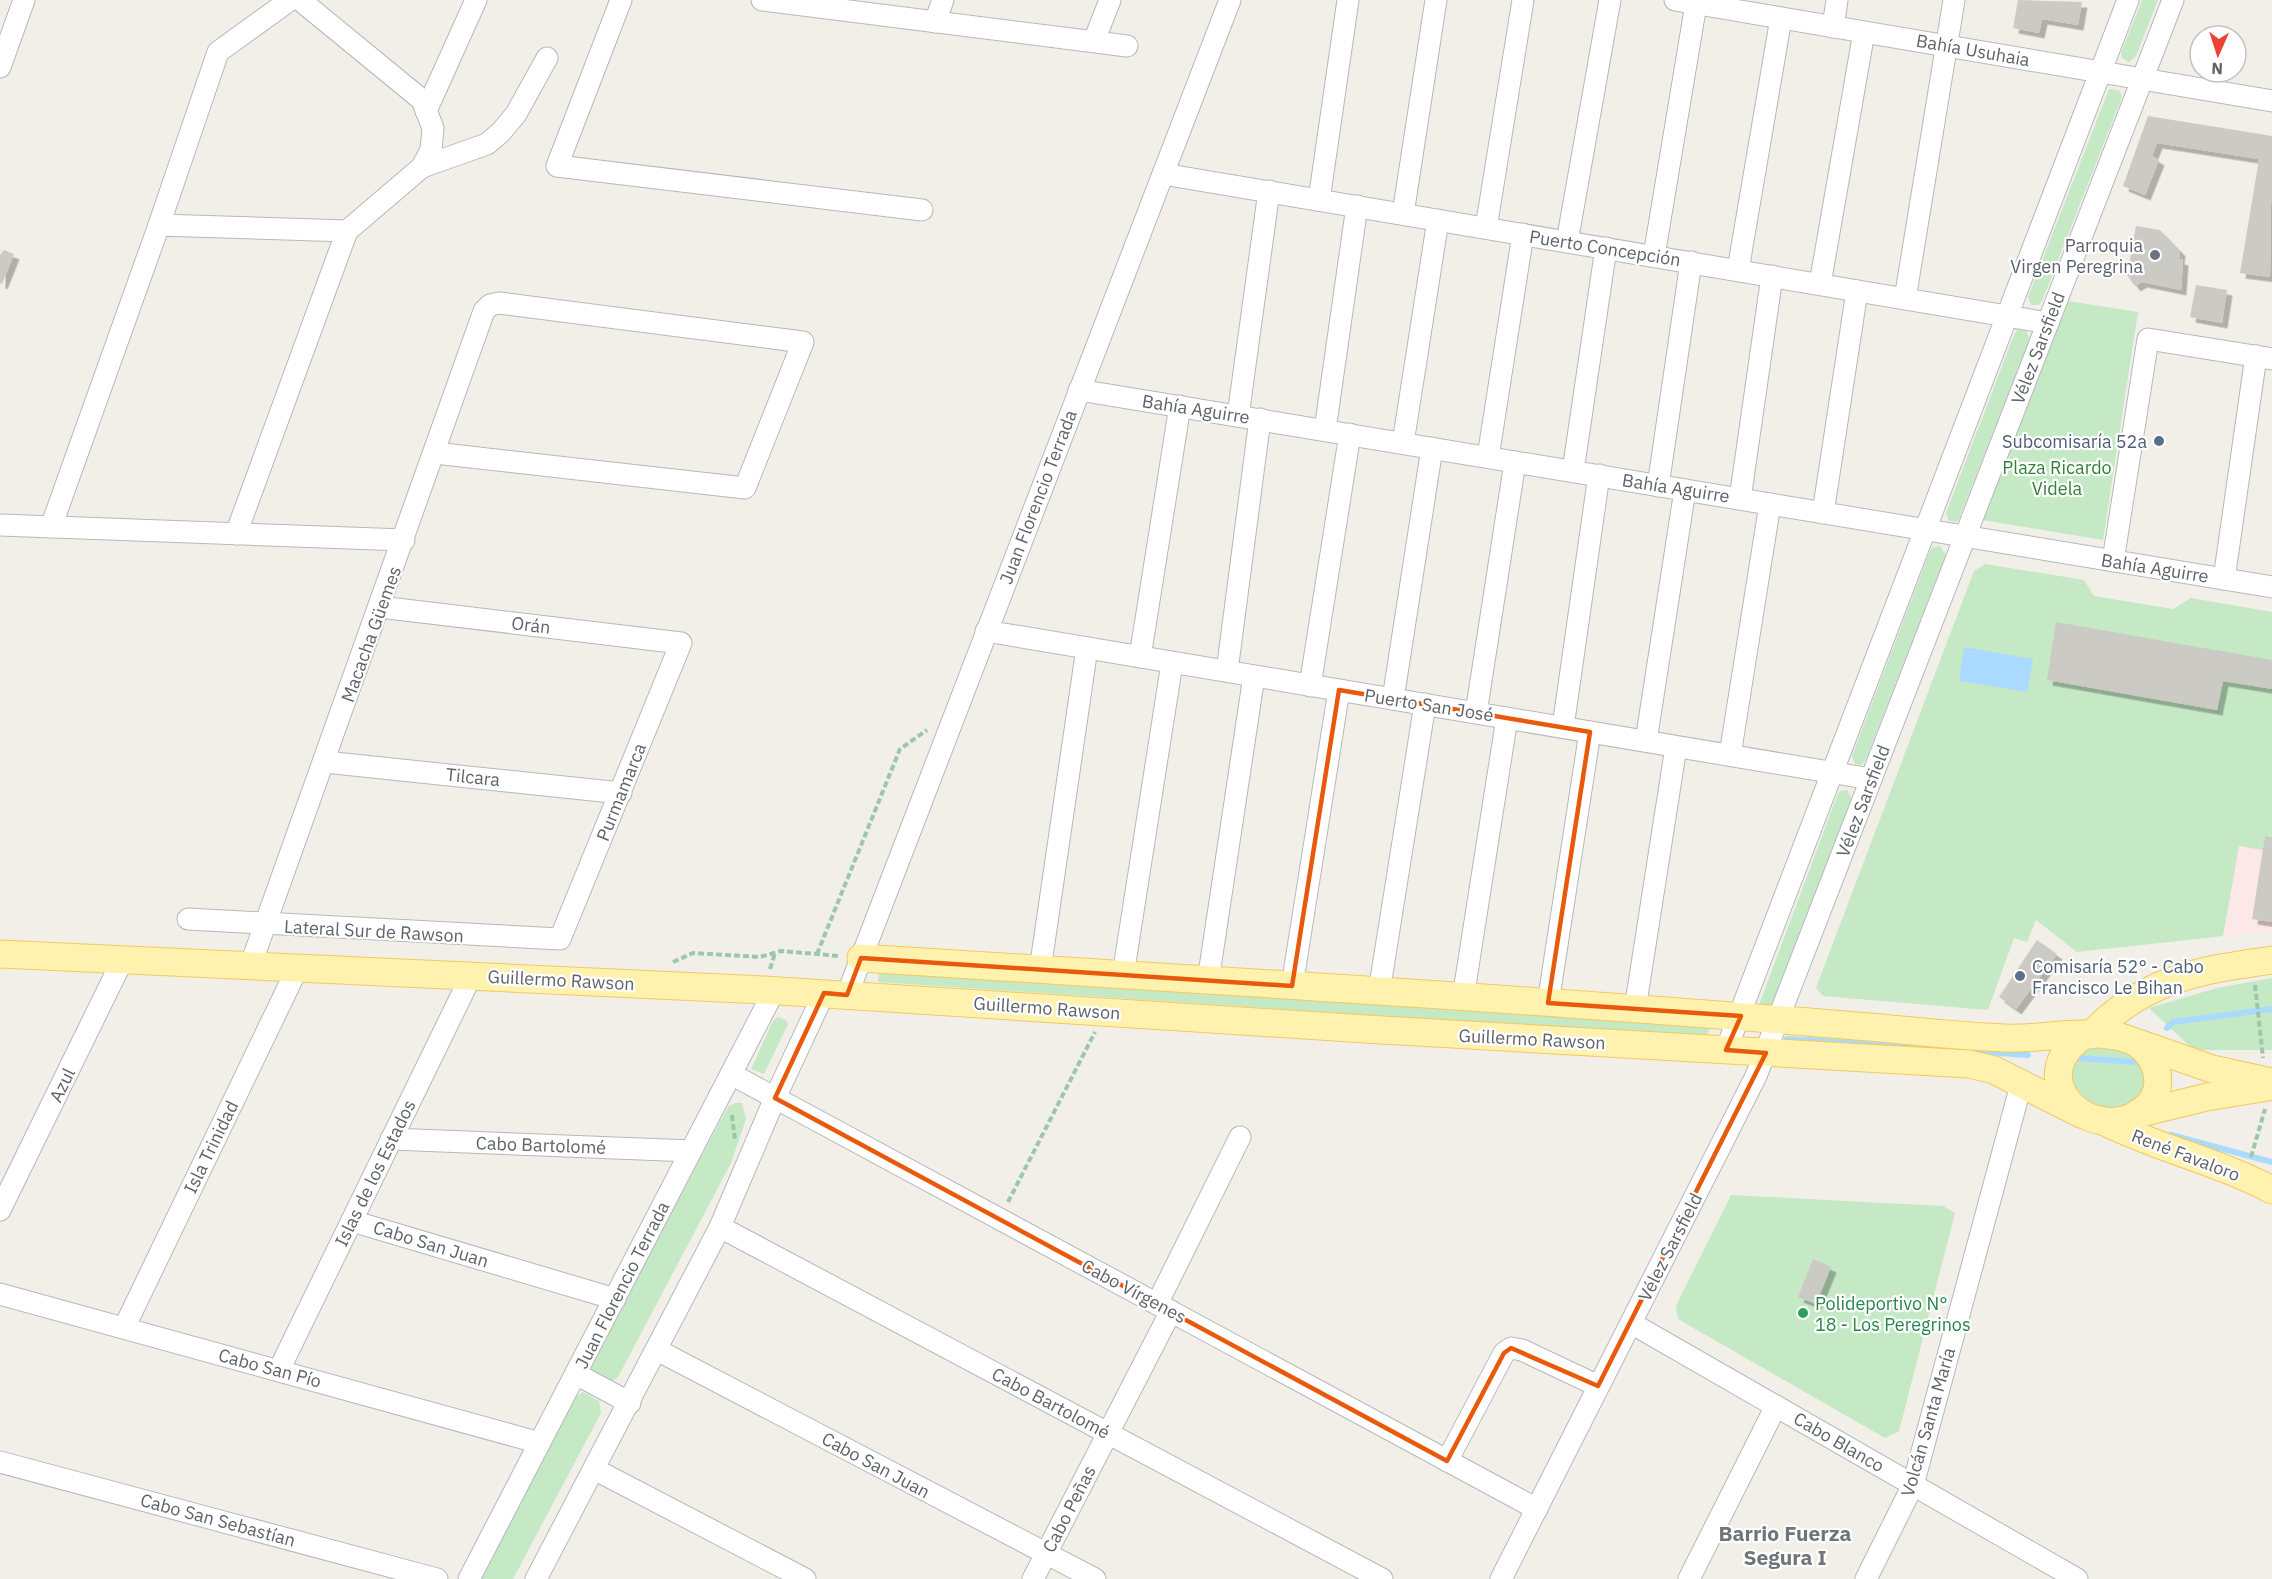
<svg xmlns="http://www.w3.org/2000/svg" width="2272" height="1579" font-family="'IBM Plex Sans',sans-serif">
<defs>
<filter id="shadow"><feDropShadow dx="5.5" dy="5.5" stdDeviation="0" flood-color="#0004"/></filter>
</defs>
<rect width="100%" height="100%" fill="#f1efe8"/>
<!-- medical -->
<path fill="#fce8e6" d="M2272,835v96l-49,5 16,-90z"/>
<!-- green -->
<g fill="#c5e8c5">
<path d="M2142,0h16l-22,56 -7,6 -7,-4 -1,-5z"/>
<path d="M2109,89l10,1 3,7 -80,204 -3,4h-8l-3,-8z"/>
<path d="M2068,301l70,11 -35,228 -121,-20z"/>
<path d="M2025,329l5,10 -70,177 -3,6 -8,-1 -3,-8 68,-178 3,-5z"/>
<path d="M1940,546l6,9 -80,204 -4,6 -7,-1 -3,-8 78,-205 3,-4z"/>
<path d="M1985,564l99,16 10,16 79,13 18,-11 81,14v225l-7,-1 -2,14 -24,-4 -16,90 -146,16 -41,-32 -9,22 -13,-4 -26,72 -165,-14 -7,-8 158,-417z"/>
<path d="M1847,790l5,9 -80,206 -3,4 -10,-4 78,-209 3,-5z"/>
<path d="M879,969l830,56 -1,13 -830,-56z"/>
<path d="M2272,978v72h-78l-45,-42 68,-20z"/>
<path d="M778,1017l8,3 2,4 -24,50 -13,-5 22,-48z"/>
<path d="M1808,1030l207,21 -4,3 -204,-14z"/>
<path d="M2091,1044l51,12 5,37 -28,20 -44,-12 -9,-33z"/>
<path d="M736,1103h6l4,16 -15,44 -113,214 -7,5 -22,-12 1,-5 133,-249 6,-10z"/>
<path d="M1731,1195l212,11 12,7 -56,218 -14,7 -207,-119 -2,-13z"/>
<path d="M583,1392l16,9 2,12 -88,166h-35l96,-181z"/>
</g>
<!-- water -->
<path fill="#aadaff" d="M1964,647l69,12 -6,33 -68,-11z"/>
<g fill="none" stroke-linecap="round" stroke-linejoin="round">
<!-- stream -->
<g stroke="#aadaff" stroke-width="6">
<path d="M2167,1028l6,-6 99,-13"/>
<path d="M1787,1039l118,8"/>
<path d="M1969,1051l59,4"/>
<path d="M2077,1058l60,4 4,-5"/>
<path d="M2171,1135l101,27"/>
</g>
</g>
<!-- building -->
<g fill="#cccac5" filter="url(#shadow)">
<path d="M2018,0l64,2 -4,23 -36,-6 -3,14 -26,-5z"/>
<path d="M2148,116l124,20 -2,141 -30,-4 19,-114 -102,-16 -5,13 7,4 -14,35 -22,-9z"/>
<path d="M2136,226l24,4 20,21 -1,8 4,1 -2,30 -39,-8 -7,4 -12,-16 6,-6z"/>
<path d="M4,250l10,4 -12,30 -2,-1v-28z"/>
<path d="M2196,285l31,5 -5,33 -32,-6z"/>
<path d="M2056,622l216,38v29l-49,-8 -6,29 -170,-30z"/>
<path d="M2265,836l7,1v85l-20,-3z"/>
<path d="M2037,940l20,14 -41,55 -17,-12z"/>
<path d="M1813,1259l18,8 -15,37 -18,-7z"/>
</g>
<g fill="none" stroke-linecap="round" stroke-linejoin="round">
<!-- minor casing -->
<g stroke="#b5b8bc" stroke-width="23">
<g id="minor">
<path d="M300,0l122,100 11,28 -2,22 -9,17"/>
<path d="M621,0l-64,166 365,44"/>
<path d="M762,0l365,46"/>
<path d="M1675,0l597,101"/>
<path d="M935,22l8,-22"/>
<path d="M1833,27l4,-27"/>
<path d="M1094,41l16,-41"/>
<path d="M0,67l24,-67"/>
<path d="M426,111l50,-111"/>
<path d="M1163,174l885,149"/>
<path d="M1319,200l29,-200"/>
<path d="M1403,214l33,-214"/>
<path d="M159,225l59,-173 72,-52"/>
<path d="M1486,228l37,-228"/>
<path d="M347,231l75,-64 65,-23 14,-12 15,-18 31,-56"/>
<path d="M1567,242l43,-242"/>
<path d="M1654,256l42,-252"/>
<path d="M1738,270l43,-252"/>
<path d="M1820,284l44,-252"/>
<path d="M1905,299l49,-299"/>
<path d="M1079,390l1193,197"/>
<path d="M1238,416l31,-225"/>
<path d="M1325,430l32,-224"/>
<path d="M1403,443l35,-223"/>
<path d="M1488,457l35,-223"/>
<path d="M1573,471l33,-223"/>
<path d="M1658,486l33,-224"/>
<path d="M1740,499l32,-223"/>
<path d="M1823,513l34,-222"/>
<path d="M0,525l404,15"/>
<path d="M51,527l108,-302 188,6 -111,303"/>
<path d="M2113,561l35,-222 124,20"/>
<path d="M2224,579l32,-223"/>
<path d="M986,631l885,148"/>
<path d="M1140,657l40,-251"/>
<path d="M1227,671l33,-252"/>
<path d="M1310,686l40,-252"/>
<path d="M1393,699l39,-251"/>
<path d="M1476,713l39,-251"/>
<path d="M1563,727l36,-252"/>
<path d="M1646,741l39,-251"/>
<path d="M1730,755l40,-251"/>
<path d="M325,762l296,31"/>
<path d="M188,919l372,20 121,-296 -301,-36"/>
<path d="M251,964l233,-653 6,-6 9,-2 304,39 -58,146 -310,-35"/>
<path d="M1040,970l47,-322"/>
<path d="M1123,975l49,-312"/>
<path d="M1208,981l46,-305"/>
<path d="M1292,986l47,-296"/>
<path d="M1379,992l46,-288"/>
<path d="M847,995l383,-995"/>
<path d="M1463,998l44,-280"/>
<path d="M1548,1003l42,-271"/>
<path d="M1635,1009l41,-262"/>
<path d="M1726,1050l402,-1050"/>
<path d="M731,1074l806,435"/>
<path d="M391,1139l300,12"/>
<path d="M0,1210l123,-251"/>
<path d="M352,1221l263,78"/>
<path d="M720,1227l662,352"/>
<path d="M0,1294l540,149"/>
<path d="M1157,1304l83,-167"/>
<path d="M1631,1323l446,256"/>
<path d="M124,1328l174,-361"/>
<path d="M657,1350l438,229"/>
<path d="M279,1370l192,-394"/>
<path d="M576,1374l54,29"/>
<path d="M1447,1461l57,-108 7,-5 11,2 76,36"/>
<path d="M0,1462l437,117"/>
<path d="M594,1469l211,110"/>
<path d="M469,1579l305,-588"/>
<path d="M536,1579l184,-352 55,-129 49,-105"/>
<path d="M1033,1579l138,-268"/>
<path d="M1501,1579l255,-503 417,-1076"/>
<path d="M1689,1579l87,-173"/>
<path d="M1866,1579l47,-94 108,-400"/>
</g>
</g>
<!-- major casing -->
<g stroke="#f2c960" stroke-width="29">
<g id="major">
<path d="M0,954l764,36 601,39 604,35 25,6 87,44"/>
<path d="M861,958c328,21 656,40 984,67 53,4 107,11 160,13 39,2 84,-11 122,1 31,10 43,52 15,72 -50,37 -123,-32 -58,-76"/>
<path d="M2091,1035c52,-56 109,-65 181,-75"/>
<path d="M2138,1043l74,26 60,13"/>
<path d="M2137,1114l70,-17 61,-10"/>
<path d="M2101,1120c55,28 116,41 171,70"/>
</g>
</g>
<!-- path -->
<g stroke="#9cc7a9" stroke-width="4" stroke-dasharray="6 3" stroke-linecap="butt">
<path d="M817,954l83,-205 27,-19"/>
<path d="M673,962l20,-9 67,4 21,-6 58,5"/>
<path d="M770,969l5,-16"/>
<path d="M2255,985l8,73"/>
<path d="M732,1115l3,25"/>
<path d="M2251,1157l14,-48"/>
<path d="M1008,1202l87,-170"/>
</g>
<!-- minor -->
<use href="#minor" stroke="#fff" stroke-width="21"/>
<!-- major -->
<use href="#major" stroke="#fff2af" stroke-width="27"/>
</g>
<!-- marked area -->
<path fill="none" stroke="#e8590c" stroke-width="4.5" stroke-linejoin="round" d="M1339,690l251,42 -42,271 193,13 -15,34 40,3 -168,333 -87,-38 -7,5 -57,108 -672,-363 49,-105 23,2 14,-37 431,28z"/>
<!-- markers -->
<circle fill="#6b7280" stroke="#fff" stroke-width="2" cx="2155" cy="255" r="6"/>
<g fill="#5c6f8a" stroke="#fff" stroke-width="2">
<circle cx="2159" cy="441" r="6"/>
<circle cx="2020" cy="976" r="6"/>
</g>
<circle fill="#2e9e5b" stroke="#fff" stroke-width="2" cx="1803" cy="1313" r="6"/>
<g text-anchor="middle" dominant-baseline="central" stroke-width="4.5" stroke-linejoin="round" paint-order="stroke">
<!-- street labels -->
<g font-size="18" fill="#5f6368" stroke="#fff">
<text transform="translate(1973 50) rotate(10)">Bahía Usuhaia</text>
<text transform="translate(1605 248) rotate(9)">Puerto Concepción</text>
<text transform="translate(2038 348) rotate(-69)">Vélez Sarsfield</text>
<text transform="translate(1196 409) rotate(9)">Bahía Aguirre</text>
<text transform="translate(1676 488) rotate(9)">Bahía Aguirre</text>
<text transform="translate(1038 497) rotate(-69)">Juan Florencio Terrada</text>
<text transform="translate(2155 568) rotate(9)">Bahía Aguirre</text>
<text transform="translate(531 625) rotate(7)">Orán</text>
<text transform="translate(371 634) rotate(-70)">Macacha Güemes</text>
<text transform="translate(1429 705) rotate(9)">Puerto San José</text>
<text transform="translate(473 777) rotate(6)">Tilcara</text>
<text transform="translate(621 792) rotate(-68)">Purmamarca</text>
<text transform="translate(1863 801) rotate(-69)">Vélez Sarsfield</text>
<text transform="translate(374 931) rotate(3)">Lateral Sur de Rawson</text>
<text transform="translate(561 980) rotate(3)">Guillermo Rawson</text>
<text transform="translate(1047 1008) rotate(4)">Guillermo Rawson</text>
<text transform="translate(1532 1039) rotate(3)">Guillermo Rawson</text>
<text transform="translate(62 1085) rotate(-64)">Azul</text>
<text transform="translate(541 1145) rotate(2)">Cabo Bartolomé</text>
<text transform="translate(211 1147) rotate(-64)">Isla Trinidad</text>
<text transform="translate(2186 1155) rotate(21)">René Favaloro</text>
<text transform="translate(375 1173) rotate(-64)">Islas de los Estados</text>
<text transform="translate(431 1244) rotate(17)">Cabo San Juan</text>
<text transform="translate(1670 1247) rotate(-63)">Vélez Sarsfield</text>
<text transform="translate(622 1285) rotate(-63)">Juan Florencio Terrada</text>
<text transform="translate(1134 1291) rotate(28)">Cabo Vírgenes</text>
<text transform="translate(270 1368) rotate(15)">Cabo San Pío</text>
<text transform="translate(1051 1403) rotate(28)">Cabo Bartolomé</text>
<text transform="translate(1928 1422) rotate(-74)">Volcán Santa María</text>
<text transform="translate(1839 1442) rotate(30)">Cabo Blanco</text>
<text transform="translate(876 1465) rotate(28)">Cabo San Juan</text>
<text transform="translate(1069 1509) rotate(-63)">Cabo Peñas</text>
<text transform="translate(218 1520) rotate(15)">Cabo San Sebastían</text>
</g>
<!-- worship labels -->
<g font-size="18" fill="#5b616d" stroke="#fff" text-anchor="end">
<text x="2143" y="245">Parroquia<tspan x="2143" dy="21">Virgen Peregrina</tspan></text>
</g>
<!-- service labels -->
<g font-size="18" fill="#4e5e75" stroke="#fff" text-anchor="end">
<text x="2147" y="441">Subcomisaría 52a</text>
<text x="2032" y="966" text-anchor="start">Comisaría 52° - Cabo<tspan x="2032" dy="21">Francisco Le Bihan</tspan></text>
</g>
<!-- park labels -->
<g font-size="18" fill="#348238" stroke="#fff">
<text x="2057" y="467">Plaza Ricardo<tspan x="2057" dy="21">Videla</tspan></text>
</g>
<!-- leisure labels -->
<g font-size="18" fill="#27864d" stroke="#fff" text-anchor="start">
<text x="1815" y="1303">Polideportivo N°<tspan x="1815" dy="21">18 - Los Peregrinos</tspan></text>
</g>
<!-- quarter labels -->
<g font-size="21" font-weight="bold" fill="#70757a" stroke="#fff">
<text x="1785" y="1533">Barrio Fuerza<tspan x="1785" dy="24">Segura I</tspan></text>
</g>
</g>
<!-- north arrow -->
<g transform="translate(2218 54) rotate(183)"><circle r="28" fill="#ffffff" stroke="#bfc1c3" stroke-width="1.5"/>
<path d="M0-4.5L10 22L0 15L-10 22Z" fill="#ea4335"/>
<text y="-9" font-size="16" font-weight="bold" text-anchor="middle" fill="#5f6368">N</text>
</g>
</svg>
